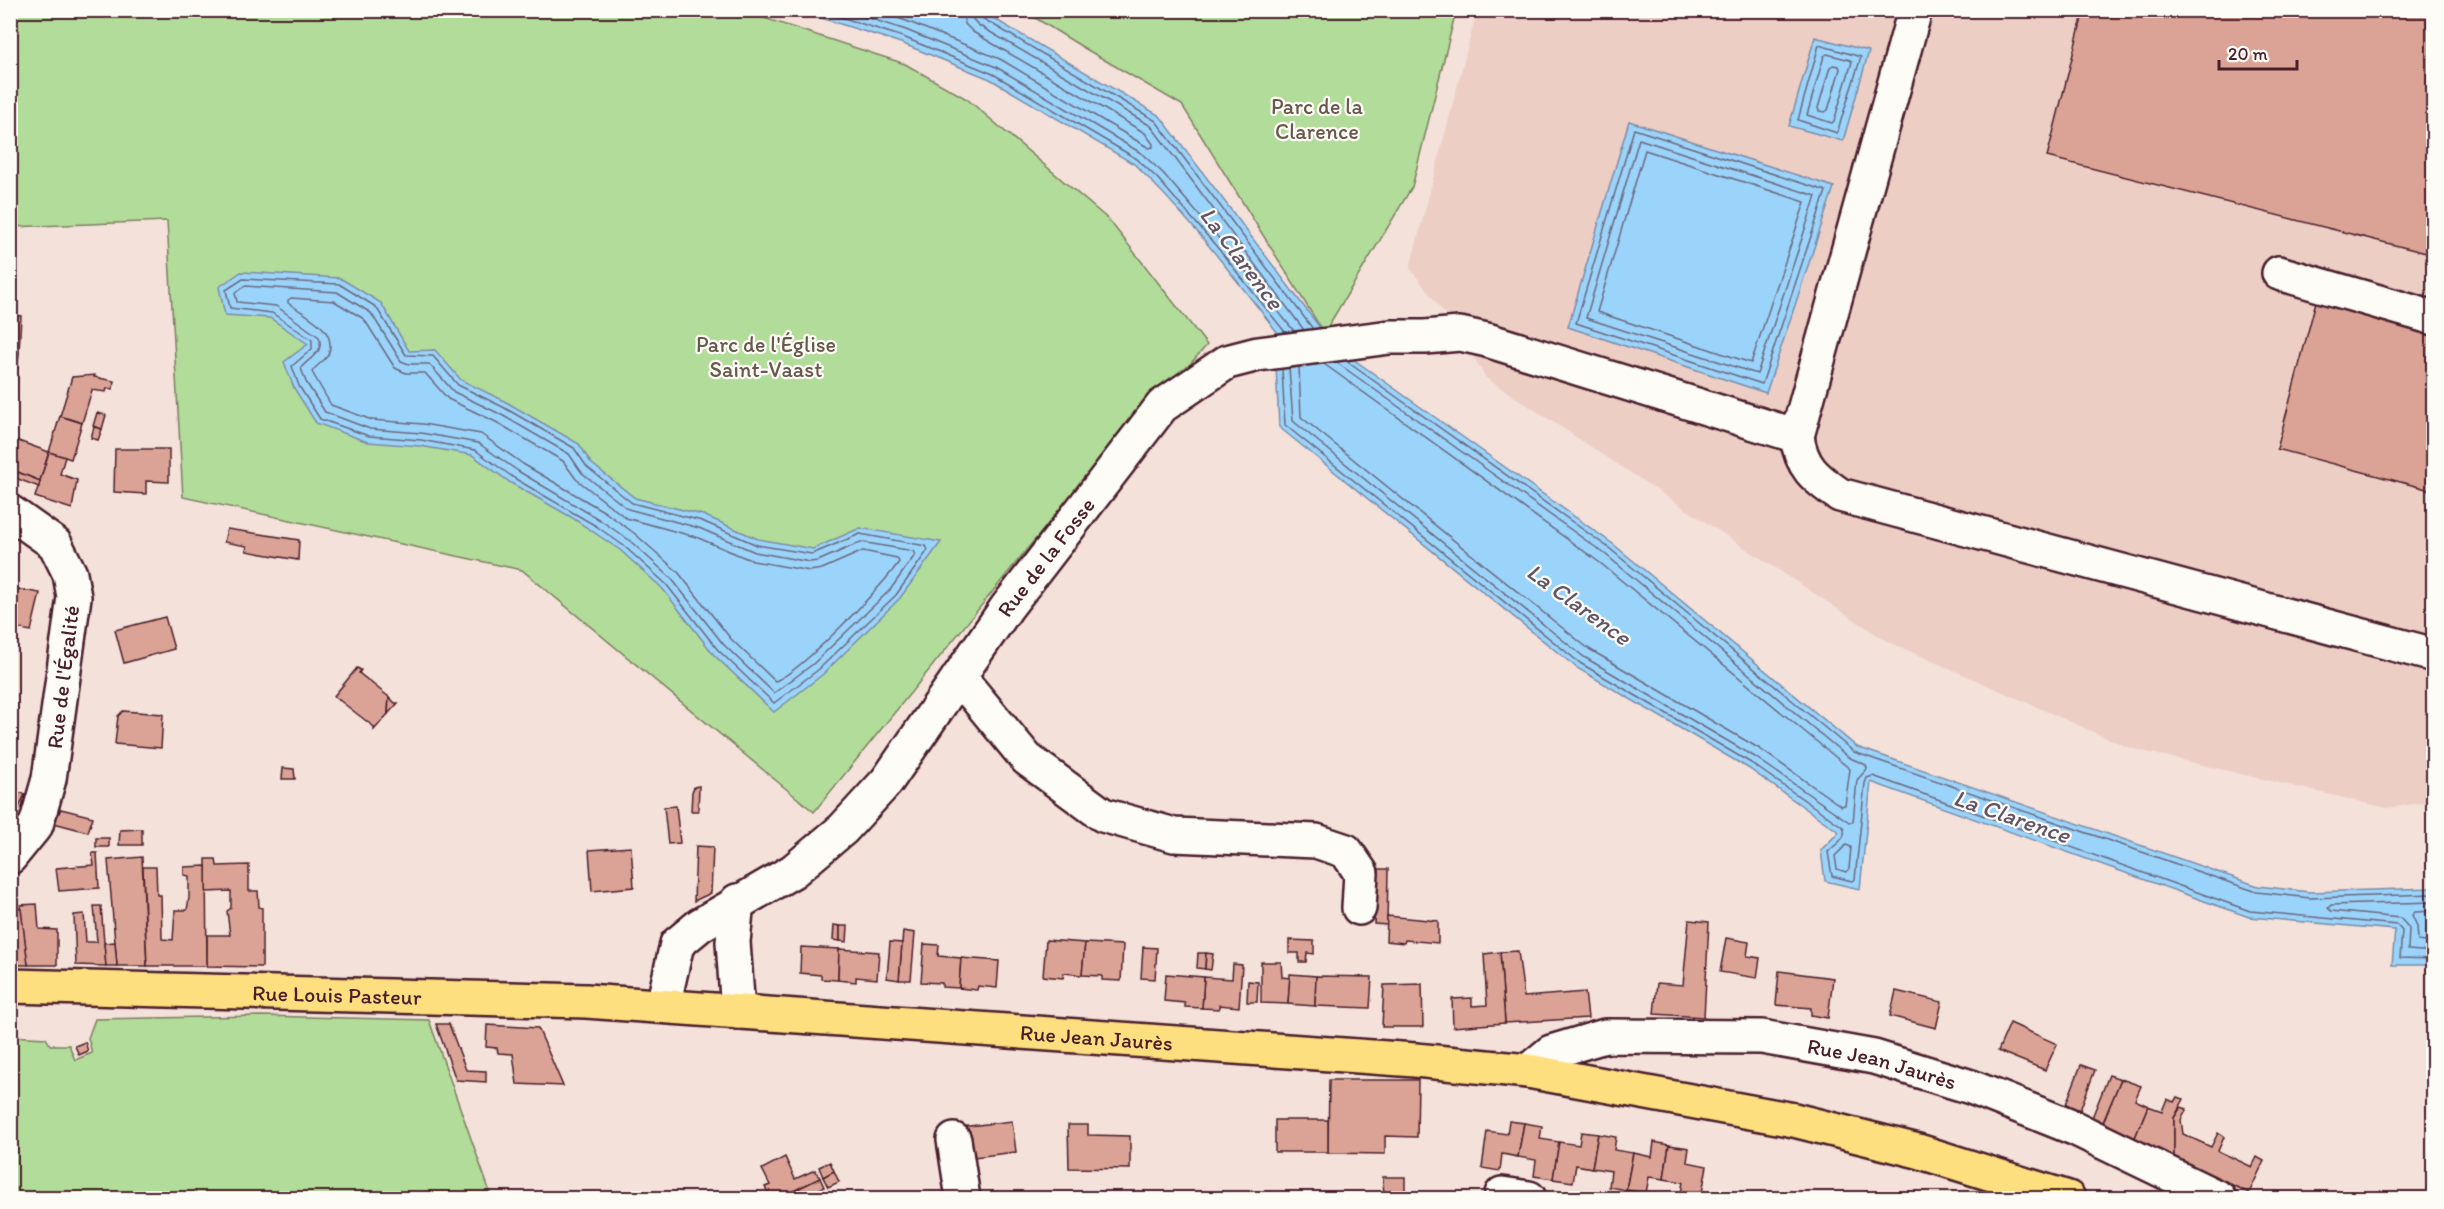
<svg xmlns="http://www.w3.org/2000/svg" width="2444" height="1209" font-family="Itim,sans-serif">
<rect width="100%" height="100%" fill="#f3e1da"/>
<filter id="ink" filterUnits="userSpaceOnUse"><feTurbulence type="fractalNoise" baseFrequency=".0167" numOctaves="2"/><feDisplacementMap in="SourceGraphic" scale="12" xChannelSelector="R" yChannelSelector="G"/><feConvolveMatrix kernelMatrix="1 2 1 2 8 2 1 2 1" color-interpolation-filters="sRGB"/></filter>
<g filter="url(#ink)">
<!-- built -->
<path fill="#eccec5" d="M1477,11h956v790l-46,7 -257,-60 -243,-107 -401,-263 -26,-44 -50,-66z"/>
<!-- green -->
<g fill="#b2dc99" stroke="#7e7e62" stroke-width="1.5">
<path d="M10,11h733l162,53 62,35 142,121 98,125 -175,198 -218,269 -292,-242 -339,-73 -16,-276 -156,6z"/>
<path d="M1024,11h432l-44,176 -88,146 -142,-228 -98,-57z"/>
<path d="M262,1016l167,4 63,178h-481v-162l35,2 4,7h19l6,15 17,-7 -4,-15 7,-19z"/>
</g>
<!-- water -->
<g fill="#9bd4fb" stroke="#7b8ca8" stroke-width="1.5">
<path d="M799,11h182l179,105 164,217 29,26 260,185 244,203 401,139 52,6 123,-4v77h-41l3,-35 -146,-13 -378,-135 -11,107 -35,-8 -4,-31 18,-18 -91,-64 -171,-100 -298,-241 -3,-61 6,-28c-47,-59 -93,-122 -148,-174l-144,-85 -89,-36z"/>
<path d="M1815,37l54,14 -26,90 -54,-15z"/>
<path d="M1629,121l205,66 -68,206 -198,-66z"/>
<path d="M241,272l99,6 41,25 28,48 26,-1 26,30 45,22 73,42 12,19 44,35 68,17 55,24 55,10 47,-21 81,14 -41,56 -78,77 -48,37 -60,-57 -52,-67 -42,-38 -49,-33 -60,-34 -39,-28 -52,-9 -52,-4 -52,-19 -22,-35 -10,-26 24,-18 -38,-26 -45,-3 -6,-28z"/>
</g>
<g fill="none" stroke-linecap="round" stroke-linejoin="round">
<!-- shore -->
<g stroke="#6a677e" stroke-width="1.5">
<path d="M819,10l84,27 90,37 144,85 21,20 58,67 69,86"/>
<path d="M844,10l62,20 90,37 145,86 22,20 59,69 72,89"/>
<path d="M874,10l35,12 91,37 149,89 4,-1v-3l-8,-11 -172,-101 -8,-8 -3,-14"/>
<path d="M971,10l1,8 6,7 173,101 153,204"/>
<path d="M979,10l3,8 174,103 157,208"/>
<path d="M1819,45l42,12 -24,76 -39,-13z"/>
<path d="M1827,54l23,6 2,2 -18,59 -2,2 -25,-8 17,-59z"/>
<path d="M1833,65l6,1 1,3 -12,41 -3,2 -6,-1 -1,-3 12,-41z"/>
<path d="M1634,129l192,62 -64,193 -186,-61z"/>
<path d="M1639,139l177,57 -59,178 -171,-56z"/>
<path d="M1645,150l160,52 -54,161 -154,-51z"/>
<path d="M243,279l96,5 37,23 30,48 27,1 25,29 45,22 71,41 13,19 45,36 70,18 55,24 55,9 48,-20 66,12 2,4 -32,45 -78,75 -44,33 -56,-53 -52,-66 -42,-38 -28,-20 -82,-48 -39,-28 -54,-10 -52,-4 -49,-17 -21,-33 -7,-20 20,-17v-9l-40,-27 -42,-5 -4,-18z"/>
<path d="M245,286l92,6 34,21 30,48 8,3h20l25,28 46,22 69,40 13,19 46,36 71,19 56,24 55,10 8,-1 43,-19 52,9 2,4 -25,35 -77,74 -39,29 -50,-48 -53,-67 -42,-38 -29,-20 -82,-49 -40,-28 -57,-10 -51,-4 -45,-17 -19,-30 -5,-14c8,-11 24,-14 18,-31l-43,-31 -39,-4 -2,-9z"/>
<path d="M291,298l43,3 30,18 31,49 11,5h19l23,26 48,23 67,39 13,18 50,39 70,19 57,24 57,10 12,-2 41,-18 34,7 2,4c-17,24 -99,111 -124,119l-44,-42 -53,-67 -44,-39 -29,-21 -82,-48 -42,-30 -58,-10 -51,-4 -41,-15 -19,-33c4,-7 12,-10 16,-17 11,-26 -23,-40 -40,-52v-3z"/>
<path d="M1346,361l263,187 245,204 403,140 53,6 124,-4"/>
<path d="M1299,367l2,50 254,205 34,27 171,100 81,57 4,-1 5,-36 -251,-207 -275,-198"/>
<path d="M1289,368l4,53 256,208 35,28 171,100 94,65h4l4,-42 10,-11 -1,-4 -18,-8 -243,-203 -269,-192"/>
<path d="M1282,369l3,56 295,238 171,100 92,64c6,11 -9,18 -15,25l4,24 20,5 3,-2 10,-96 2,-5 6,-2 377,135 147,14 5,6 -2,27 34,1"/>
<path d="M1846,845l5,2 -2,22 -3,3 -9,-3 -2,-13z"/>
<path d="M2434,902l-103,3 -3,3 3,3 69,7 9,10 -1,22 26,2"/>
<path d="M2434,911l-19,1 -3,3 5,11 1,15 16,2"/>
</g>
</g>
<!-- building -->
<g fill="#dba395" stroke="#4a1f2b" stroke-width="1.5">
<path d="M2084,10h350v245l-387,-98z"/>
<path d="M2318,294l116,31v166l-157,-42z"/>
<path d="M10,315l11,1 -2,37 -9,-1z"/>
<path d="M10,352l9,1 -4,39 -5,-1z"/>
<path d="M95,375l-1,2 20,4 -1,8 -6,-1 -1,4 -14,-2 -10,33 -22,-7 12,-39z"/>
<path d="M97,413l9,2 -4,14 -9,-3z"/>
<path d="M60,416l22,7 -11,36 -22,-7z"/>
<path d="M94,427l8,2 -4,11 -7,-2z"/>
<path d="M10,438l39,14 -9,29 -30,-12z"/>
<path d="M115,449h54v33l-23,-1v13l-32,-2z"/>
<path d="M49,452l16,5 -5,17 17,6 -5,29 -37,-12z"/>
<path d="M10,469l30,12 -1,6 -29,-11z"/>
<path d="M227,529l72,11 -1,20 -52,-9 1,-5 -23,-4z"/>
<path d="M10,588l30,5 -9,38 -21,-4z"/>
<path d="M165,617l9,32 -50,14 -9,-33z"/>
<path d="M357,668l4,2 -2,3 30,24 -1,17 -14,16v-3l-40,-31z"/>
<path d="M389,697l6,6h3l-10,11z"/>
<path d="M123,711l40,3 -2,34 -46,-4 3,-28z"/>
<path d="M283,768l11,1 1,10h-13z"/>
<path d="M699,786l-1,25h-7l1,-19 2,-5z"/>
<path d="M10,790l15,4 -6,14 -9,-2z"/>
<path d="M676,806l4,37 -12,1 -4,-37z"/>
<path d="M61,809l32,8 -5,15 -34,-9z"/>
<path d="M142,829v16h-23l1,-15z"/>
<rect x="96" y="838" width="13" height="9"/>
<path d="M696,846l17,1 -2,46 -17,8z"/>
<path d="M631,847l3,40 -42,4 -3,-41z"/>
<path d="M92,853h5l2,35 -40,3 -3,-23 38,-3z"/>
<path d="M142,857l5,109h-30l-9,-106z"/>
<path d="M206,859h10l1,7 32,-1v26h9l1,16 3,1v59l-55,-1v-31h23l-3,-24 4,-3v-17l-25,1z"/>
<path d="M206,866l1,100h-60l-4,-99h13l1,28h4l1,44 11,1 2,-30h12l2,-12v-22l-5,-1v-8z"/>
<path d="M1377,869h11l-1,56 -13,-1z"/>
<path d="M37,904l2,25 18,1v35h-29l-8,-60z"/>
<path d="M94,906h7l5,60 -30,-1 -2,-50 10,-1 2,28h11z"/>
<path d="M15,908l6,1 7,56h-18v-33l4,1z"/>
<path d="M1387,916l51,5v22l-33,-3 -1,3 -18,-2z"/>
<path d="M1689,920l20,2 -5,95 -50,-3 3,-31 26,2z"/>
<path d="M834,925l6,1v15l-7,-1z"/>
<path d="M840,926h8l-1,16 -7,-1z"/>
<path d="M903,931l12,2 -4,47h-12z"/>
<path d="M1726,938l23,4 -2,14 13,2 -3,20 -37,-6z"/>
<path d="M1046,940l39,3 -3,32 -18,-2 -1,5 -20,-2z"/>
<path d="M1289,940l25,1v13l-7,-1 -1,9h-7v-9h-10z"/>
<path d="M115,942l2,24h-11l-2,-23z"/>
<path d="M890,942l12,1 -3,37 -12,-2z"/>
<path d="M1085,943l38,2 -2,36 -19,-1v-4l-20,-1z"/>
<path d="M924,944l15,1 -1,11 23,2 -2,30 -17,-1v-4l-21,-1z"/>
<path d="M801,947l38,2 -1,31 -17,-1v-4l-21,-2z"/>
<path d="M1143,947l14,1 -2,31 -14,-1z"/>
<path d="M839,949l40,3 -2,27 -21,-2v5l-18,-2z"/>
<path d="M1518,951l6,46 61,-5 3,26 -83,5 -5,-71z"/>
<path d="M1500,952l5,71 -52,4 -1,-28 20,-1v8l15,-1 -3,-51z"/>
<path d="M1198,953h8l-1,16 -8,-1z"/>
<path d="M1206,953l7,1 -2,16 -6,-1z"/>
<path d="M961,958l38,3 -2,27 -19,-2 -1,4 -18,-2z"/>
<path d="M1261,962h20l1,15 8,1 -2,26 -27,-1z"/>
<path d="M1233,964l9,1 -3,42 -20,-2v4l-17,-1 2,-31 28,2z"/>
<path d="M1779,971l54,7 -5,40 -17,-3v-7l-35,-3z"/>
<path d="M1166,974l38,3 -2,31 -17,-1v-4l-21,-2z"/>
<path d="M1290,974l26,2 -1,30 -27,-2z"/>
<path d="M1316,976l56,1 -2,31 -55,-2z"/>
<path d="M1248,981l10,1 -1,20h-10z"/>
<path d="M1422,984l1,43h-41l2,-42z"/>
<path d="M1896,991l46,11 -6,26 -46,-12z"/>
<path d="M2010,1023l47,21 -12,26 -47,-19z"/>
<path d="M436,1024h13l17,46 20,1v11l-30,-2z"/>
<path d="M487,1025l51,3 25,58 -46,-2 -4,-30 -15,-1 -1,-5 -11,-1z"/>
<path d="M85,1042l3,9 -9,4 -4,-9z"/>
<path d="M2081,1065l14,5 -15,40 -14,-6z"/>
<path d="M2109,1075l12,4 -19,46 -11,-5z"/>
<path d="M2121,1079l20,7 -6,14 13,6 -14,34 -32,-15z"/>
<path d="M1329,1080h89l-1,57 -32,-1v18l-57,-1z"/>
<path d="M2177,1097l7,2 -10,19v39l-40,-17 14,-34 14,5 5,-12 7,3z"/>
<path d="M2181,1107l6,2 -6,11 2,14 28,13 7,-14 6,4 -6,14 34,16 5,-10 7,4 -15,32 -75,-36v-39z"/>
<rect x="1275" y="1120" width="53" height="32"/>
<path d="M1012,1121l4,31 -51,6 -4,-31z"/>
<path d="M1509,1121l15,2 -6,34 -16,-3 -2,17 -18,-3 5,-37 20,3z"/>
<path d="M1524,1123l18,3 -2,13 19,3 -6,37 -19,-3 2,-16 -18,-3z"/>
<path d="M1068,1125h20v10l42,1v33l-61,-1z"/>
<path d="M1581,1132l17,2 -6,34 -16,-3 -3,17 -20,-3 6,-37 20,3z"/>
<path d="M1598,1134l18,3 -2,13 19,3 -7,37 -17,-3 2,-16 -19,-3z"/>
<path d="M1654,1142l15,3 -5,34 -15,-2 -3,16 -20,-3 7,-37 19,4z"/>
<path d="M1669,1145l20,3 -2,14 20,4 -6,32h-21l3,-16 -19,-3z"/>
<path d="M785,1157l10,22 20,-9 5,8 -41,20h-8l-6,-11 5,-2 -8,-16z"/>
<path d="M830,1162l4,9 -11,6 -4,-10z"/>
<path d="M834,1171l5,11 -11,5 -5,-10z"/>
<path d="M1383,1177h22v21h-21z"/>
<path d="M820,1178l4,9 -19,10v1h-26z"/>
</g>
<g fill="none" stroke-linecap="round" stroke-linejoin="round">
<!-- minor casing -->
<g stroke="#4a1f2b" stroke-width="38">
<g id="minor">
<path d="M2279,273l155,45"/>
<path d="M1797,436c4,31 18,42 43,59l594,160"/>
<path d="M10,512l45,32 15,30 4,23 -25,182 -13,46 -26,32"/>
<path d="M960,678l67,81 76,56 71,20 142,6 30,10 15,22 -2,35"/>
<path d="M737,901l-4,41 5,70"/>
<path id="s1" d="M663,1006l14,-62 23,-19 93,-54 50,-42 44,-48 120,-174 155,-201 65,-44 31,-8 132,-17h35l35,-3 27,6 310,96 118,-426"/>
<path id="s2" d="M1528,1071l23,-19 54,-16 157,1 112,20 97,30 103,41 145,70"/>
<path d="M954,1140l9,58"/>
<path d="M1502,1194l27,4"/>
</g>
</g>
<!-- major casing -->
<g stroke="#4a1f2b" stroke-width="38">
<g id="major">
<path id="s3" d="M10,986l576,15 829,59 113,11 266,49 124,31 150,47"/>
</g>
</g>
<!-- minor -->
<use href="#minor" stroke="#fdfcf7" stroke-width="33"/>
<!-- major -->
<use href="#major" stroke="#fedf80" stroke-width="33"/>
</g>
</g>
<g text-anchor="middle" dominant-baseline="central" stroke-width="4.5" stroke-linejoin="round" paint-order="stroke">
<!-- park labels -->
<g font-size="22" fill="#69584c" stroke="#fdfcf7">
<text x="1317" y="106">Parc de la<tspan x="1317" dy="25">Clarence</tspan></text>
<text x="766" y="344">Parc de l'Église<tspan x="766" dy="25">Saint-Vaast</tspan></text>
</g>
<!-- street labels -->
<g font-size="22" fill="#4a1f2b" stroke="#fdfcf7">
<text stroke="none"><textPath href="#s1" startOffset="606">Rue de la Fosse</textPath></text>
<text transform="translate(63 677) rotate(-83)">Rue de l'Égalité</text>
<text stroke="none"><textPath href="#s3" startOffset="327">Rue Louis Pasteur</textPath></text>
<text stroke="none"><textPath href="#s3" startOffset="1088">Rue Jean Jaurès</textPath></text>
<text stroke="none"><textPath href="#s2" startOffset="366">Rue Jean Jaurès</textPath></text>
</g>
<!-- water labels -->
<g font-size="24" font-style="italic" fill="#625569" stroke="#fdfcf7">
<text transform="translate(1242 258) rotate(53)">La Clarence</text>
<text transform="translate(1579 604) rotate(36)">La Clarence</text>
<text transform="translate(2012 816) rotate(19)">La Clarence</text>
</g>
</g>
<!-- margin -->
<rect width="2444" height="1209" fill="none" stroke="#fdfcf7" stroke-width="36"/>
<rect x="18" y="18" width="2408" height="1173" fill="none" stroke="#4a1f2b" stroke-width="2" filter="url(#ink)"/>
<!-- scale -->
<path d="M2219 60v9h78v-9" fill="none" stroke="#4a1f2b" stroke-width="3"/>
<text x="2228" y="60" font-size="18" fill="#4a1f2b" stroke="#fdfcf7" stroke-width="4.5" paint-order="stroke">20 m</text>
</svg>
